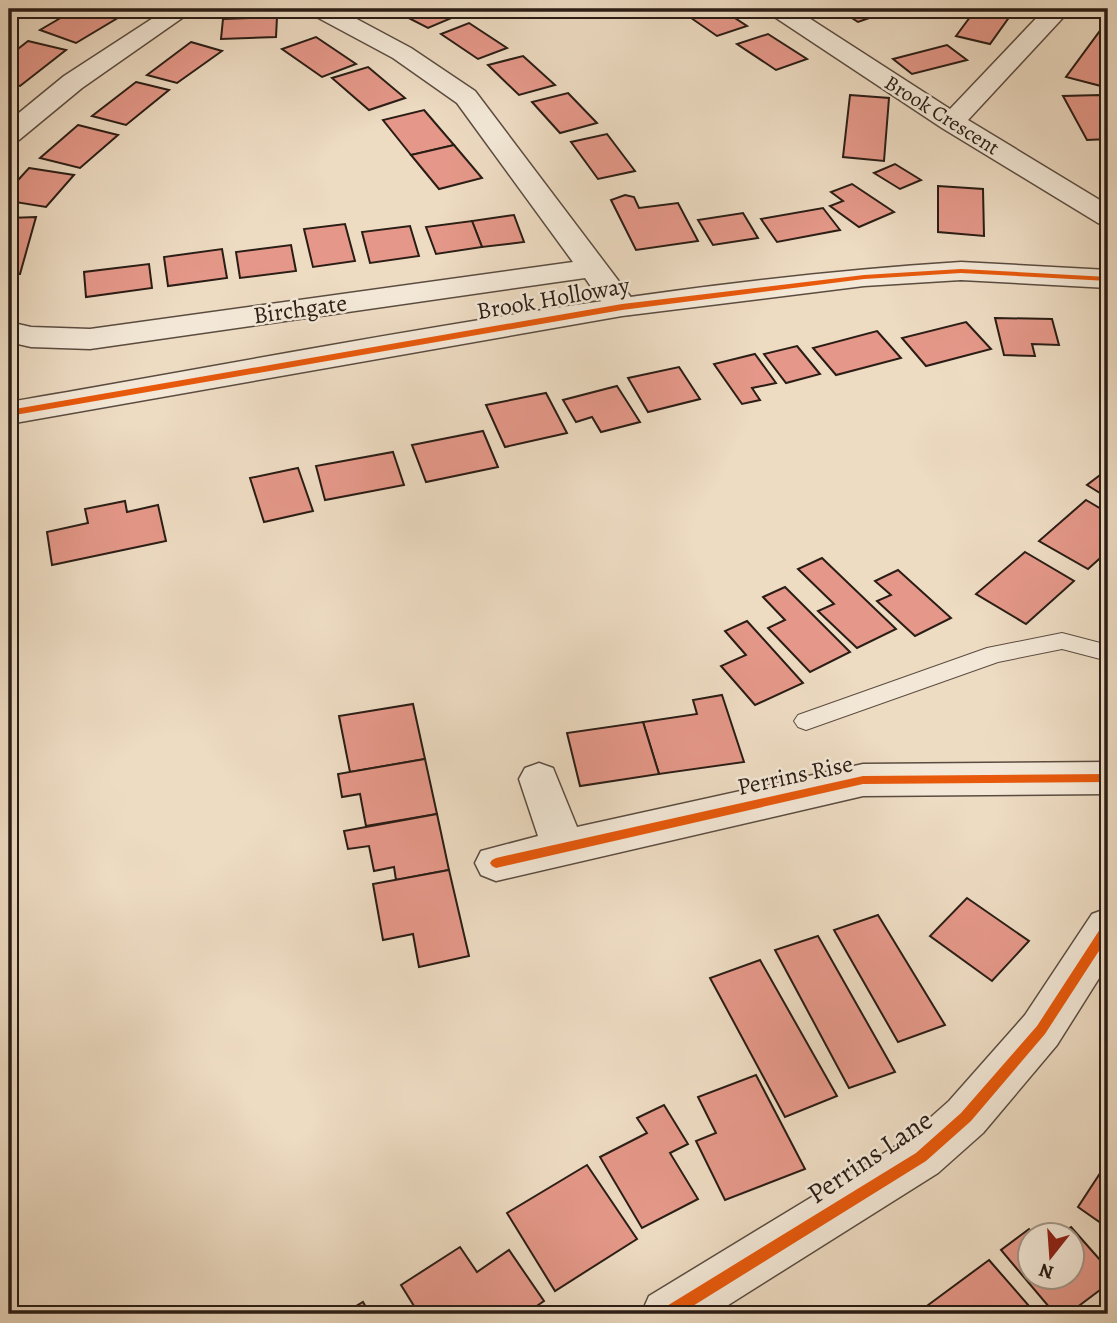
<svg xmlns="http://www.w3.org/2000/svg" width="1117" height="1323" font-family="Alegreya,serif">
<rect width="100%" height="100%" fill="#eddbc2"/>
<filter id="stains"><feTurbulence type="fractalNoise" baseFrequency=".00286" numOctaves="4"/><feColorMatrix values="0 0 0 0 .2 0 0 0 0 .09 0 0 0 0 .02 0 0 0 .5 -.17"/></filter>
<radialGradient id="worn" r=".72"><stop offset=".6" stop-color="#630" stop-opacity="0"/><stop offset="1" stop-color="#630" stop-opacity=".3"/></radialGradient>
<!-- building -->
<g fill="#e59889" stroke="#2a1d15" stroke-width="2">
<path d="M76,9h37l13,4 -50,30 -36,-13z"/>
<path d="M391,9h48l15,8 -26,11z"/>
<path d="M688,9h33l26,17 -30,10 -36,-25z"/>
<path d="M838,9h39l7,4 -26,9z"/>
<path d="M976,9h39l-25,35 -34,-8z"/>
<path d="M277,17l-1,20 -55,2 2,-20z"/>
<path d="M469,23l38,25 -29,11 -37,-25z"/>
<path d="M1102,28l6,2v45l-7,11 -35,-9z"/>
<path d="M768,34l39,25 -31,11 -39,-26z"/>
<path d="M316,37l40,27 -34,13 -40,-28z"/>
<path d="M28,41l38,9 -46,36 -11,-3v-27z"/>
<path d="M191,42l31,9 -45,32 -30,-8z"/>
<path d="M947,45l20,15 -55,14 -19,-15z"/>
<path d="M523,56l32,29 -36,10 -31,-30z"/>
<path d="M368,67l37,31 -36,12 -37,-32z"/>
<path d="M136,82l33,8 -43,35 -34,-9z"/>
<path d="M568,93l29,30 -37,10 -28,-31z"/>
<path d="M850,95l39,3 -5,63 -41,-4z"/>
<path d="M1100,95l8,14v30l-21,1 -24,-44z"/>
<path d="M424,110l30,35 -43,10 -28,-35z"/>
<path d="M78,125l40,10 -38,33 -40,-10z"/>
<path d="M607,134l28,37 -37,8 -27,-37z"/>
<path d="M454,145l28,33 -43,11 -28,-34z"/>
<path d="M895,164l26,16 -21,9 -26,-16z"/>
<path d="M29,168l45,7 -28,32 -37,-6v-11z"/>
<path d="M852,184l42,28 -35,15 -29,-21 13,-5 -12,-9z"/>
<path d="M938,186l45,3 1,47 -46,-4z"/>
<path d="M625,195l9,2 5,11 39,-5 20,38 -62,9 -25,-50z"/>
<path d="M823,208l17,22 -63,12 -16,-23z"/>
<path d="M743,213l15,25 -45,7 -15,-25z"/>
<path d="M514,215l10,27 -42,5 -10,-26z"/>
<path d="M36,217l-16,57h-11v-56z"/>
<path d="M472,221l10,26 -46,7 -10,-27z"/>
<path d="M345,224l10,37 -42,6 -9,-38z"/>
<path d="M410,226l9,30 -49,7 -8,-31z"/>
<path d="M291,245l5,26 -56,7 -4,-26z"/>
<path d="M222,249l5,29 -59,8 -4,-29z"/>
<path d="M149,264l3,24 -66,9 -2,-25z"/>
<path d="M995,318l57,1 7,26 -27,-1 3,12 -31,-1z"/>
<path d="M966,322l25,27 -65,17 -24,-28z"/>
<path d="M877,331l24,27 -65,17 -23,-27z"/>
<path d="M797,346l23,28 -34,9 -22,-29z"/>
<path d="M755,354l21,29 -24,5 8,12 -18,4 -28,-40z"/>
<path d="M679,367l21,32 -52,13 -20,-34z"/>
<path d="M617,386l23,36 -39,10 -9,-15 -16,5 -13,-22z"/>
<path d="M546,393l21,40 -62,14 -19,-42z"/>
<path d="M483,431l15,36 -72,15 -14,-37z"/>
<path d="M393,452l11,33 -79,15 -9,-34z"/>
<path d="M298,468l15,43 -49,11 -14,-44z"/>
<path d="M1108,469v29l-21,-13z"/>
<path d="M1086,500l22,13v38l-20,18 -49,-28z"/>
<path d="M125,501l2,11 31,-7 8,36 -114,24 -5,-33 41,-9 -3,-14z"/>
<path d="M1025,552l49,29 -48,43 -50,-30z"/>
<path d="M822,558l74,71 -39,19 -39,-37 16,-7 -36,-35z"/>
<path d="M898,570l53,48 -36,18 -38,-35 14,-6 -16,-14z"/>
<path d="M785,587l65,65 -40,20 -42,-44 17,-8 -22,-23z"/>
<path d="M747,621l56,62 -48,22 -34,-39 25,-11 -21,-24z"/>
<path d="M722,695l22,67 -85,12 -16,-52 54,-8 -4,-14z"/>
<path d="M413,704l12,55 -75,13 -11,-56z"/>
<path d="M643,722l16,52 -79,12 -13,-53z"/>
<path d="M425,759l12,55 -71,12 -6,-32 -18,3 -4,-23z"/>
<path d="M437,814l12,56 -53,10 -2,-13 -20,4 -5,-25 -21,3 -4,-18z"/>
<path d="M449,870l20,86 -50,11 -6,-33 -30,6 -10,-56z"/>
<path d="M967,898l62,43 -37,40 -62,-45z"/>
<path d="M878,915l67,110 -47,17 -64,-112z"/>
<path d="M818,936l77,136 -46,16 -74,-138z"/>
<path d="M760,960l77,136 -52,21 -75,-139z"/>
<path d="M756,1075l49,94 -80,31 -29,-59 20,-8 -18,-36z"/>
<path d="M664,1105l24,39 -18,9 28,46 -56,29 -42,-71 47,-24 -10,-15z"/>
<path d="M1108,1161v67l-30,-21z"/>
<path d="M587,1165l50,74 -82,52 -48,-78z"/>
<path d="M1071,1227l37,42v15l-40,30h-13l-54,-64 28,-21 6,7h-5v42h42v-42h-13z"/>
<path d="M460,1247l17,25 32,-22 35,51 -19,13h-106l-18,-29z"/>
<path d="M989,1260l47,54h-113l-3,-3z"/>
<path d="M363,1302l7,12h-27z"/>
</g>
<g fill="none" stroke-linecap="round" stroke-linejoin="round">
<!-- service casing -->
<g stroke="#5b4c40" stroke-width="2">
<path id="service" d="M1062,633l46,12v16l-46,-12 -64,13 -192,68 -8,-3 -4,-6 4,-6 189,-67z"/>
</g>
<!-- minor casing -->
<g stroke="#5b4c40" stroke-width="3">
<g id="minor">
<path d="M167,9h28l-113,79 -63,52 -10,2v-21l55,-45z"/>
<path d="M308,9h30l73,39 64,43 158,209 4,7 -4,7c-26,6 -34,-17 -48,-36l-495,71 -59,-2 -22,-5v-20l22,5 59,2 483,-67 -116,-159 -64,-45 -82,-44z"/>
<path d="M767,9h28l155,100 95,-100h26l-103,111 140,85v21l-10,-3 -156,-95 -172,-114z"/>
<path d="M1108,762v32l-245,2 -367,85 -15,-6 -6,-12 6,-12 57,-15 -19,-57 6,-11 14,-5 14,5 24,59 286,-63z"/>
<path d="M1108,908v56l-51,81 -74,88 -45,40 -224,141h-73l8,-18 255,-155 45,-40 76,-86 67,-101z"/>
</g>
</g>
<!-- tertiary casing -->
<g stroke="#5b4c40" stroke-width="3">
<path id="tertiary" d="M961,262l147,8v18l-147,-8 -97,6 -242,30 -613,108v-22c316,-54 632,-120 952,-140z"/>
</g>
<!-- service -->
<use href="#service" fill="#f3e8d7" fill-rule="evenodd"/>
<!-- minor -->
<use href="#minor" fill="#f3e8d7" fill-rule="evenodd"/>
<!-- tertiary -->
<use href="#tertiary" fill="#f3e8d7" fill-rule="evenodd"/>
<!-- cycleway casing -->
<g stroke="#f3e8d7" stroke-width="5">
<g id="cycleway">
<path d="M961,269l147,8v4l-147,-8 -97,6 -242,31 -613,106v-6l613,-106 242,-29z"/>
<path d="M1108,774v8l-245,2 -367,84 -4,-2 -2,-3 2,-3 4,-2 367,-82z"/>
<path d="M1108,922v15l-63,97 -74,87 -45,40 -246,153h-20l2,-5 254,-156 45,-40 76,-87 67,-103z"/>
</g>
</g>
<!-- cycleway -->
<use href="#cycleway" fill="#e8590c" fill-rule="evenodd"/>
</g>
<g text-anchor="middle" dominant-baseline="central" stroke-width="5" stroke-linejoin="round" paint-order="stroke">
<!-- far-street labels -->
<g font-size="21" fill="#2a1d15" stroke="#f3e8d7">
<text transform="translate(942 115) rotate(32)">Brook Crescent</text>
</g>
<!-- street labels -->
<g font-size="24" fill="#2a1d15" stroke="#f3e8d7">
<text transform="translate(553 298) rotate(-10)">Brook Holloway</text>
<text transform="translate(300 309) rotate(-8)">Birchgate</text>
<text transform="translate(795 775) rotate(-12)">Perrins Rise</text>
</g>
<!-- near-street labels -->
<g font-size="28" fill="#2a1d15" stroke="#f3e8d7">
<text transform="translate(870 1157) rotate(-34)">Perrins Lane</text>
</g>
</g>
<!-- margin -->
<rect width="1117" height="1323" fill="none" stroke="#eddbc2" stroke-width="35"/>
<rect x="10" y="10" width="1096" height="1302" fill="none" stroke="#2a1d15" stroke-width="3.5"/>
<rect x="18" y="18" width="1082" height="1288" fill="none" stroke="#2a1d15" stroke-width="2"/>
<!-- north arrow -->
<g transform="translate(1051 1256) rotate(197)"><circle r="33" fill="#f3e8d7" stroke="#a39789" stroke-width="2"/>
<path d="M0-5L12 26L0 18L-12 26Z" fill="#8f2418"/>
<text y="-10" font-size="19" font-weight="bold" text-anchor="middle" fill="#2a1d15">N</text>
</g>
<rect width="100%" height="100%" filter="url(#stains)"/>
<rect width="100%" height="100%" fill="url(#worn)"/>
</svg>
